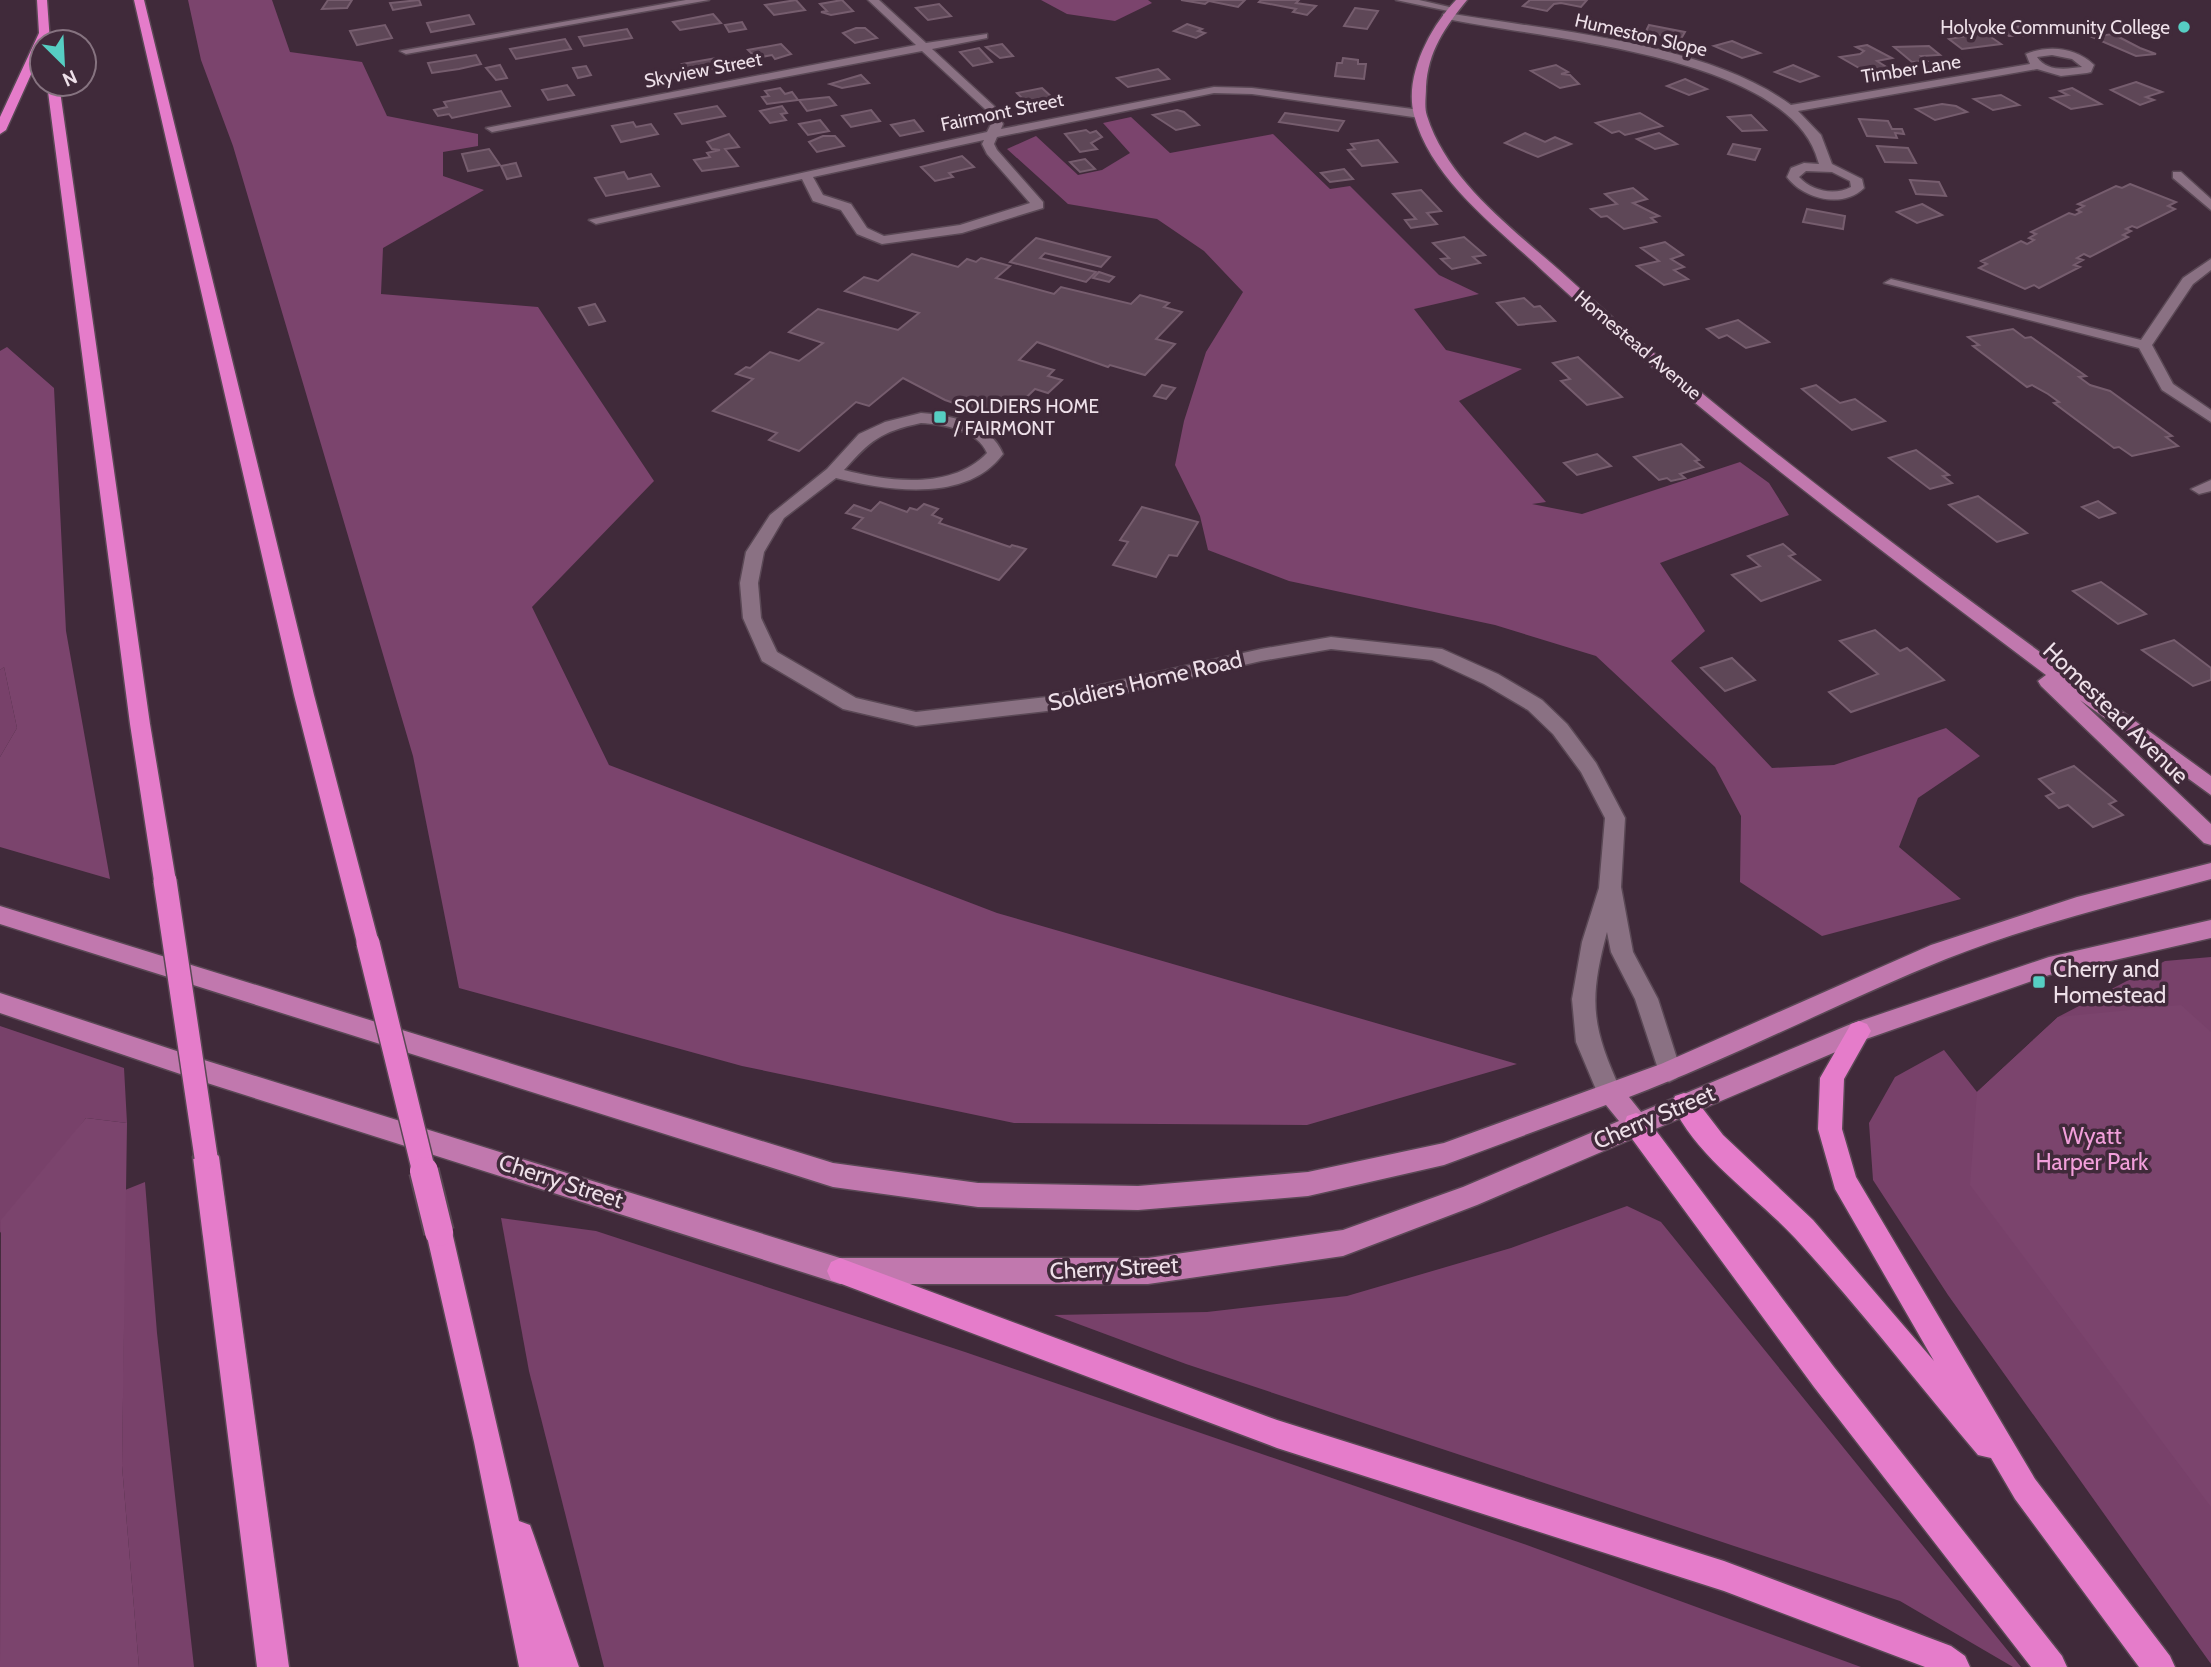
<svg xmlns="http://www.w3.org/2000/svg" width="2211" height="1667" font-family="Cabin,sans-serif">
<rect width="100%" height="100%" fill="#402a3a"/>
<!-- green -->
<g fill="#78416a">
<path d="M4,667l13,61 -17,29v-87z"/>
<path d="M2211,957v707l-263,-369 -75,-115 -4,-57 26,-46 49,-27 33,42 81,-75 107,-56z"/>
<path d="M0,1026l124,42 3,55 -41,-5 -86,115z"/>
<path d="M145,1182l12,151 37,334h-55l-17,-201 3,-276z"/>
<path d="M1627,1206l34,16 360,445h-8l-113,-66 -714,-237 -132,-49 153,-3 140,-16 164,-48z"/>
<path d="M501,1218l95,13 369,121 556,191 340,124h-1257l-75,-296z"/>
</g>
<!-- forest -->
<g fill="#7b446d">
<path d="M188,0h84l18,52 72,10 25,54 91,18v12l-35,6v24l41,14 -101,58 -2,46 157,13 116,174 -122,126 77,158 388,148 520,151 -210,61 -293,-2 -272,-57 -283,-78 -46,-232 -180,-610 -32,-86z"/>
<path d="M1041,0h107l4,3 -37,18 -48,-7z"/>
<path d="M1131,117l39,36 103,-19 57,55 20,-3 89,89 40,19 -65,15 32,41 76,19 -63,32 87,101 -14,2 50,10 158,-52 29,21 20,32 -129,48 45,68 -34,30 101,107 62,-3 112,-37 34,28 -62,42 -19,49 62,52 -139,37 -82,-54 1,-66 -26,-49 -119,-111 -101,-31 -206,-44 -81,-31 -8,-34 -25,-51 9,-44 22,-69 37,-60 -39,-41 -47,-32 -89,-15 -61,-55 29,-13 42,39 24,-5 28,-17 -27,-30z"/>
<path d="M7,347l47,41 12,243 44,248 -110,-32v-90l17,-29 -13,-61 -4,3v-319z"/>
<path d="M2181,1005l30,27v475l-241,-322 7,-93 81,-75z"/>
<path d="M86,1118l41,5 -5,343 17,201h-139l1,-447z"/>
</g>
<!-- building -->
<g fill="#5e4757" stroke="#765d6e" stroke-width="2">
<path d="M328,0h24l-5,8 -25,1z"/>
<path d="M419,0l2,5 -28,5 -3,-7z"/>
<path d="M796,0l9,10 -31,5 -9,-10z"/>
<path d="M842,0l11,11 -22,4 -10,-3 6,-1 -7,-7z"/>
<path d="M1181,0h64l-7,7 -29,-6 -4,3z"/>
<path d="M1261,0h38l-3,3 20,3 -9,9 -14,-3 3,-3 -37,-7z"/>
<path d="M1530,0h57l-6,7 -20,-4 -7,1 -7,7 -24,-5z"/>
<path d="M939,4l12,12 -23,4 -12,-12z"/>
<path d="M1355,8l23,3 -11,18 -23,-3z"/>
<path d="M713,14l8,9 -41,7 -7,-8z"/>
<path d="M469,15l5,9 -43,8 -4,-9z"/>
<path d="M742,22l4,7 -17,3 -4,-7z"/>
<path d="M1187,24l15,5 -4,2 7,2 -9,5 -22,-7z"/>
<path d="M385,25l7,13 -35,7 -7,-14z"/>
<path d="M1649,25l36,7 -4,7 -36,-6z"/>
<path d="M2032,26l12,9 -35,1 -11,-9z"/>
<path d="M856,28h9l12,10 -22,5 -12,-10z"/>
<path d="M627,29l5,9 -48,8 -5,-9z"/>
<path d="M1985,33l16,11 -39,5 -13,-10z"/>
<path d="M2113,34l27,14 16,6 -20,2 -44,-19z"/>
<path d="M565,39l6,10 -55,10 -6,-10z"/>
<path d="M1732,41l28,12 -18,5 -28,-12z"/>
<path d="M781,44l10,10 -16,5 -3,-4 -16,3 -8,-8z"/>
<path d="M1002,44l11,12 -13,2 -14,-11z"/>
<path d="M1867,45l25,13 -15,3 11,7 -22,4 -26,-15 20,-3 4,-3 -8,-4z"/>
<path d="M1929,46l11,9 -19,1 6,5 -15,1 -18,-15z"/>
<path d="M979,48l13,14 -19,4 -13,-14z"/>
<path d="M476,55l5,9 -22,5 -27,4 -4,-10z"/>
<path d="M716,58l7,9 -35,6 -6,-9z"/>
<path d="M1343,58l15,2v4h8l-2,15 -29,-3 2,-13h5z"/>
<path d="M500,65l7,13 -11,2 -10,-12z"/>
<path d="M1556,65l12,7 -7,2 9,1 9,9 -19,4 -29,-17z"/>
<path d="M1793,65l25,11 -18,6 -25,-10z"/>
<path d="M586,66l5,9 -13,3 -5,-10z"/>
<path d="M1158,69l11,10 -41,8 -11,-9z"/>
<path d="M861,75l8,8 -27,5 -12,-4z"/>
<path d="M1685,79l22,10 -18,6 -22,-9z"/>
<path d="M2136,82l26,10 -16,5 8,3 -14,5 -29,-15z"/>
<path d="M567,85l7,10 -26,5 -6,-10z"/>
<path d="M780,88l5,6 7,-2 6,8 -31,4 -5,-7 7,-1 -4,-5z"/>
<path d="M1042,88l13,12 -26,5 -12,-12z"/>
<path d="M2072,88l29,16 -30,5 -20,-11 17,-3 -8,-4z"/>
<path d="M501,91l9,15 -58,12 -3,-4 -11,2 -4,-6 13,-3 -3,-5z"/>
<path d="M2001,95l18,10 -26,5 -19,-11z"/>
<path d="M829,97l7,8 -29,6 -8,-11z"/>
<path d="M1942,104l14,2 11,6 -32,8 -19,-11z"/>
<path d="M717,106l8,10 -43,8 -7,-10z"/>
<path d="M782,106l5,7 -6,1 5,6 -16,3 -10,-12z"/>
<path d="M871,110l9,11 -29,6 -9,-11z"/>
<path d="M1177,110l7,2 15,13 -23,5 -23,-15z"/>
<path d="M1285,113l59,8 -6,10 -59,-9z"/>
<path d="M1640,113l22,13 -37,9 -6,-4 -7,2 -16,-10z"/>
<path d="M1751,115l15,15 -24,1 -14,-14z"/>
<path d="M1859,119l29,2 4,8h10l2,5 -9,-1 2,5 -30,-2z"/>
<path d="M820,120l9,11 -21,4 -9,-11z"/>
<path d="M914,120l9,11 -23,5 -9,-11z"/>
<path d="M633,122l3,5 15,-3 7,10 -37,8 -9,-16z"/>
<path d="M1086,130l4,3 6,-2 6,6 -11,6 6,6 -17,3 -15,-18z"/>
<path d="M1525,133l20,9 10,-5 16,7 -33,13 -33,-14z"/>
<path d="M1659,133l18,11 -22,5 -18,-10z"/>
<path d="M729,134l10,13 -14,2 13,17 -36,5 -8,-11 16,-3 -3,-4 13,-3 -8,-1 -5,-7z"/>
<path d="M823,136h12l9,10 -27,6 -8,-10z"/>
<path d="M1378,140l19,22 -35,4 -14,-16 7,-1 -4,-5z"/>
<path d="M1733,144l27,5 -5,11 -27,-6z"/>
<path d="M1877,146l31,2 8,15 -31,-1z"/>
<path d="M489,149l11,16 -32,6 -6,-17z"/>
<path d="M962,156l12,11 -25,6 4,4 -18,4 -14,-14z"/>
<path d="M1085,159l10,10 -15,3 -10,-10z"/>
<path d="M516,163l5,13 -14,3 -6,-13z"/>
<path d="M1344,169l9,10 -23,3 -9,-9z"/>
<path d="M624,172l4,7 23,-5 8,12 -53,10 -11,-18z"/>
<path d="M1910,180l29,2 7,14 -30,-2z"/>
<path d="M2130,184l46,18 -8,4 7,3 -38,19 -5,-2 -6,3 5,2 -8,4 5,2 -38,20 -6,-3 -7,4 6,2 -9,5 6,2 -41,21 -5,-3 -9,4 -46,-21 8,-4 -6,-3 40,-20 6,3 7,-4 -5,-2 7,-4 -5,-2 38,-19 6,2 6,-3 -4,-2 7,-4 -6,-2 38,-18 6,2z"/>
<path d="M1633,188l14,11 -14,4 26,13 -8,2 5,4 -32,7 -17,-13 -6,1 -10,-8 26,-5 -12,-10z"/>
<path d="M1421,190l20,21 -14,2 10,11 -26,4 -6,-8 11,-1 -23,-25z"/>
<path d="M1922,204l20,11 -25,8 -20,-11z"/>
<path d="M1807,209l38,7 -2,13 -40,-7z"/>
<path d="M1464,237l21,18 -12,2 7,6 -28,6 -11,-10 8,-1 -16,-15z"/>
<path d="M1036,238l74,19 -9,10 -56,-14 -5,5 56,14 -10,10 -76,-20z"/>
<path d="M1665,242l18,13 -12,4 13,8 -10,3 14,9 -24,6 -27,-19 22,-5 -18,-13z"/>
<path d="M912,254l46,13 9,-8 9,3 5,-4 29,8 -14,12 58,16 7,-7 70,17 9,-9 29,8 -5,4 18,5 -26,27 19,5 -30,31 -35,-10 -2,2 -71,-25 -18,18 35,10 -6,6 14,4 -14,13 -13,-4 -21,20 -20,-6 -11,10 -38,-13 -42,-22 -34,28 -13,-4 -57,49 -30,-11 8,-7 -64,-22 40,-32 -17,-5 10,-7 4,1 20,-16 29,9 24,-18 -34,-11 29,-23 80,21 21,-17 -74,-22 19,-14 14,4z"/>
<path d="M1099,272l15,5 -5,5 -16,-4z"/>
<path d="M1524,298l10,9 6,-1 15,15 -37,4 -21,-22z"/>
<path d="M595,304l10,17 -16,4 -10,-17z"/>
<path d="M1738,320l31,22 -23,6 -19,-13 -8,3 -12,-9z"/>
<path d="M2013,329l12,9 6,-1 55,39 -7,1 11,8 20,6 62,45 -6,1 12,9 -46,10 -13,-9 -5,1 -60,-45 5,-1 -11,-8 -16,-9 -5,2 -54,-41 6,-1 -11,-8z"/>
<path d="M1578,357l44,40 -35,8 -26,-24 9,-2 -17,-16z"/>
<path d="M1162,385l13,3 -9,11 -12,-3z"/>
<path d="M1816,385l24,18 15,-4 30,22 -33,9 -50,-41z"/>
<path d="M1681,444l18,16 -4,1 8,6 -23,7 5,4 -14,3 -4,-3 -8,2 -25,-23z"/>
<path d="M1916,450l33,25 -6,1 9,7 -22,6 -41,-31z"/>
<path d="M1597,454l14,12 -34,9 -13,-12z"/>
<path d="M1978,496l49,37 -30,9 -48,-37z"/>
<path d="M2098,501l17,12 -16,5 -17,-11z"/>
<path d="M880,502l27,10 3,-4 7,2 7,-6 14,5 -6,6 10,4 -3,4 71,24 2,-2 14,4 -27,31 -146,-52 10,-10 -17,-5 8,-8 17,6z"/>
<path d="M1142,507l56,15 -21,34 -8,-1 -13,22 -43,-12 15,-23 -8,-2z"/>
<path d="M1783,544l12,10 -6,2 31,24 -59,21 -29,-26 28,-9 -12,-10z"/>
<path d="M2101,582l45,32 -28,10 -45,-33z"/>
<path d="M1875,630l25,21 7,-3 37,32 -93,32 -22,-20 49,-18 -38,-33z"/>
<path d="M2174,640l37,28v12l-18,6 -51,-36z"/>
<path d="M1732,658l23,22 -30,11 -24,-23z"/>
<path d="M2074,766l42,35 -7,3 14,11 -30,12 -25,-22 -9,3 -13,-12 8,-3 -15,-14z"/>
</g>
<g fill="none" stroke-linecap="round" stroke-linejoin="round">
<!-- minor casing -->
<g stroke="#5a4855" stroke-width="3">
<g id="minor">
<path d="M686,0h23l-303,54 -6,-3z"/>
<path d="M868,0h11l47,43 61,-9v4l-55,11 62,57 9,18 -2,5 213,-42 38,1 168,22 6,4 -6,4 -168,-24 -38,-1 -217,44 -3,7 3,6 46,52v6l-81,25 -80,11 -25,-10 -16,-24 -28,-9 -11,-22 -206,45 -7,-4 398,-88 4,-8 -6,-15 -63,-58 -430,81 -6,-4 430,-83zM984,140l-2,4 5,10 43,49 -70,22 -76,11 -17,-8 -16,-24 -28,-9 -10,-18z"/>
<path d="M1396,0h23l39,9 -5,3z"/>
<path d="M1447,13c104,18 258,29 344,92l239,-41 -4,-10c22,-9 50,-7 68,11l-3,7 -4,1 -26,3 -24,-7 -239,42 23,24 11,29 30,15 2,9c-21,21 -61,11 -77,-11l4,-9 13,-5 15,1 -1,-3c-29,-108 -282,-122 -375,-143v-4zM2052,55l20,4 10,8c-16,2 -35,5 -45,-10zM1806,171l26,1 18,9 1,6c-17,9 -39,4 -52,-10z"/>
<path d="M2173,172h8l30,27v11l-38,-32z"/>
<path d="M2211,259v11l-18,14 -41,61 21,39 38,26v12l-49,-32 -23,-42 -255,-65 7,-4 250,61 42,-62z"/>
<path d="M921,413c29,2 70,10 82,41 -36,49 -115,37 -167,24l-52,40 -20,34 -6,31 3,35 16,34 79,46 60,14 131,-15 214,-48 70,-12 111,12 56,25 44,26 25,24 29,39 29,55 -4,69 12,65 25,47 23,72 -4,7 -8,4 -8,-4 -26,-79 -24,-47 -4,-20c-19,70 -15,95 14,159l-3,8 -9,3 -9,-3 -24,-57 -4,-43 10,-57 17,-54 6,-70 -24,-46 -28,-38 -25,-24 -44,-26 -52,-24 -101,-11 -70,12 -214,50 -131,15 -73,-17 -81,-48 -19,-43 -3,-35 6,-31 24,-37 57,-46 32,-35 26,-12zM921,423c21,1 57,7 66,30 -35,37 -98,29 -143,17 27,-30 36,-38 77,-47z"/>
<path d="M2211,480v11l-12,3 -8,-5z"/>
</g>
</g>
<!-- major casing -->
<g stroke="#5a4855" stroke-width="3">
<g id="major">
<path d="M1456,0h11c-22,27 -39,51 -41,87 0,10 -2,20 1,29 21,67 90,116 140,161 201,182 425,340 644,499v19l-131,-95 131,124v21l-7,-2 -163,-157 -3,-5 8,-6c-171,-129 -344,-258 -502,-403 -46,-44 -113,-92 -130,-157 -10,-39 16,-88 42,-115z"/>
<path d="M2211,863v16c-89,24 -179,46 -265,80 -107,43 -209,97 -317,138l12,15 210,-88 198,-67 162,-37v18l-162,37 -183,64 -389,166 -134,51 -195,28h-308l-636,-202 -204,-69v-20l204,67 636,198h308l195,-28 120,-43 156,-66 -13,-16 -162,60 -136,31 -170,14 -160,-3 -145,-20 -833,-263v-18l833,257 145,20 160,3 170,-14 136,-29 217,-79 270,-119 146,-48z"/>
</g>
</g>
<!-- highway casing -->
<g stroke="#5a4855" stroke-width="3">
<g id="highway">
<path d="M37,0h10l3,42h-8v8l-36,80 -6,4v-17l39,-84z"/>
<path d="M134,0h10l170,695 65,248 -3,6 -8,3 -8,-3 -3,-6 -63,-248z"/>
<path d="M47,84h12l91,640 26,157 -3,6 -8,3 -8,-3 -3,-6 -24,-157z"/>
<path d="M1859,1021l8,3 4,7 -27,48 -2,50 14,48 179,302 135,177 5,11h-36l-124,-168 -24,-41 -13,-3c-61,-72 -119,-148 -183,-217 -40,-43 -98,-80 -123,-134l3,-8 9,-3 9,3 30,39 90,85 121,141 -99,-172 -17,-60 2,-51 31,-54z"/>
<path d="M1636,1113l9,3 189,251 228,289 5,11h-36l-217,-280 -187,-255 -3,-8 3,-8z"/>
<path d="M206,1145l9,4 4,8 70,510h-32l-64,-510 4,-8z"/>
<path d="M439,1220l9,3 4,9 67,289 11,4 4,11 45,131h-60l-45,-225 -48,-210 4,-9z"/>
<path d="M840,1258l437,162 447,141 227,85 14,10 5,11h-45l-201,-76 -447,-143 -446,-168 -4,-9 4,-9z"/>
</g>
</g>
<!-- minor -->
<use href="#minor" fill="#8a7183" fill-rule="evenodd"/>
<!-- major -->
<use href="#major" fill="#c178ae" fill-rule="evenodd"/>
<!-- highway -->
<use href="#highway" fill="#e57cca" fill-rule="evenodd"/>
<!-- highway-bridge-far1 casing -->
<g stroke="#5a4855" stroke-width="26" stroke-linecap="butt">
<g id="highway-bridge-far1">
<path d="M165,881l41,276"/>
<path d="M368,943l56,229"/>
</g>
</g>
<!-- highway-bridge casing -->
<g stroke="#5a4855" stroke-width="32" stroke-linecap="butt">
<path id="highway-bridge" d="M424,1171l15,61"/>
</g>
<!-- highway-bridge-far1 -->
<use href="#highway-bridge-far1" stroke="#e57cca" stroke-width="23"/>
<!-- highway-bridge -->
<use href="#highway-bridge" stroke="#e57cca" stroke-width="28"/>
</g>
<!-- markers -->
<g fill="#56cec3" stroke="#402a3a" stroke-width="2.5">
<circle cx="2184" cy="27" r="7"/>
<rect x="933" y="410" width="14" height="14" rx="3.5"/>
<rect x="2032" y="975" width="14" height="14" rx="3.5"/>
</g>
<g text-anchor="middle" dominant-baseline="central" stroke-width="7" stroke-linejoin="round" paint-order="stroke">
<!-- far-poi labels -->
<g font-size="19" fill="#eee0e9" stroke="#402a3a" text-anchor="end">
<text x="2170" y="27">Holyoke Community College</text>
<text x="954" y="406" text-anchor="start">SOLDIERS HOME<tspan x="954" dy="22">/ FAIRMONT</tspan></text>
</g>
<!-- far-street labels -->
<g font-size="19" fill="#eee0e9" stroke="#402a3a">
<text transform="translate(1641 35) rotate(13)">Humeston Slope</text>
<text transform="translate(1911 69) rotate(-9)">Timber Lane</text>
<text transform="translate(703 70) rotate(-11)">Skyview Street</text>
<text transform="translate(1002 112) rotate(-12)">Fairmont Street</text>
<text transform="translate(1638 345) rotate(40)">Homestead Avenue</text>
</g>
<!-- street labels -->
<g font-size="23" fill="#eee0e9" stroke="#402a3a">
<text transform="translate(1145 681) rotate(-13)">Soldiers Home Road</text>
<text transform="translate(2116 713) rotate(44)">Homestead Avenue</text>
<text transform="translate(1654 1117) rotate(-23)">Cherry Street</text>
<text transform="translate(561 1181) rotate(18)">Cherry Street</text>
<text transform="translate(1114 1268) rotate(-3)">Cherry Street</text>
</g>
<!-- poi labels -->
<g font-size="23" fill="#eee0e9" stroke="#402a3a" text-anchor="start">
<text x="2053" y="969">Cherry and<tspan x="2053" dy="26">Homestead</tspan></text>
</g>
<!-- park labels -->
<g font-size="23" fill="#f29fdb" stroke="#402a3a">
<text x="2092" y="1136">Wyatt<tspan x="2092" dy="26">Harper Park</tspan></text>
</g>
</g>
<!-- north arrow -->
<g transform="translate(63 63) rotate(156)"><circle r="33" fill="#402a3a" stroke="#867380" stroke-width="2"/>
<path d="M0-5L12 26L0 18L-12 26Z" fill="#56cec3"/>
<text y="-10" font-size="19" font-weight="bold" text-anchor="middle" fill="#eee0e9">N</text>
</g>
</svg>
